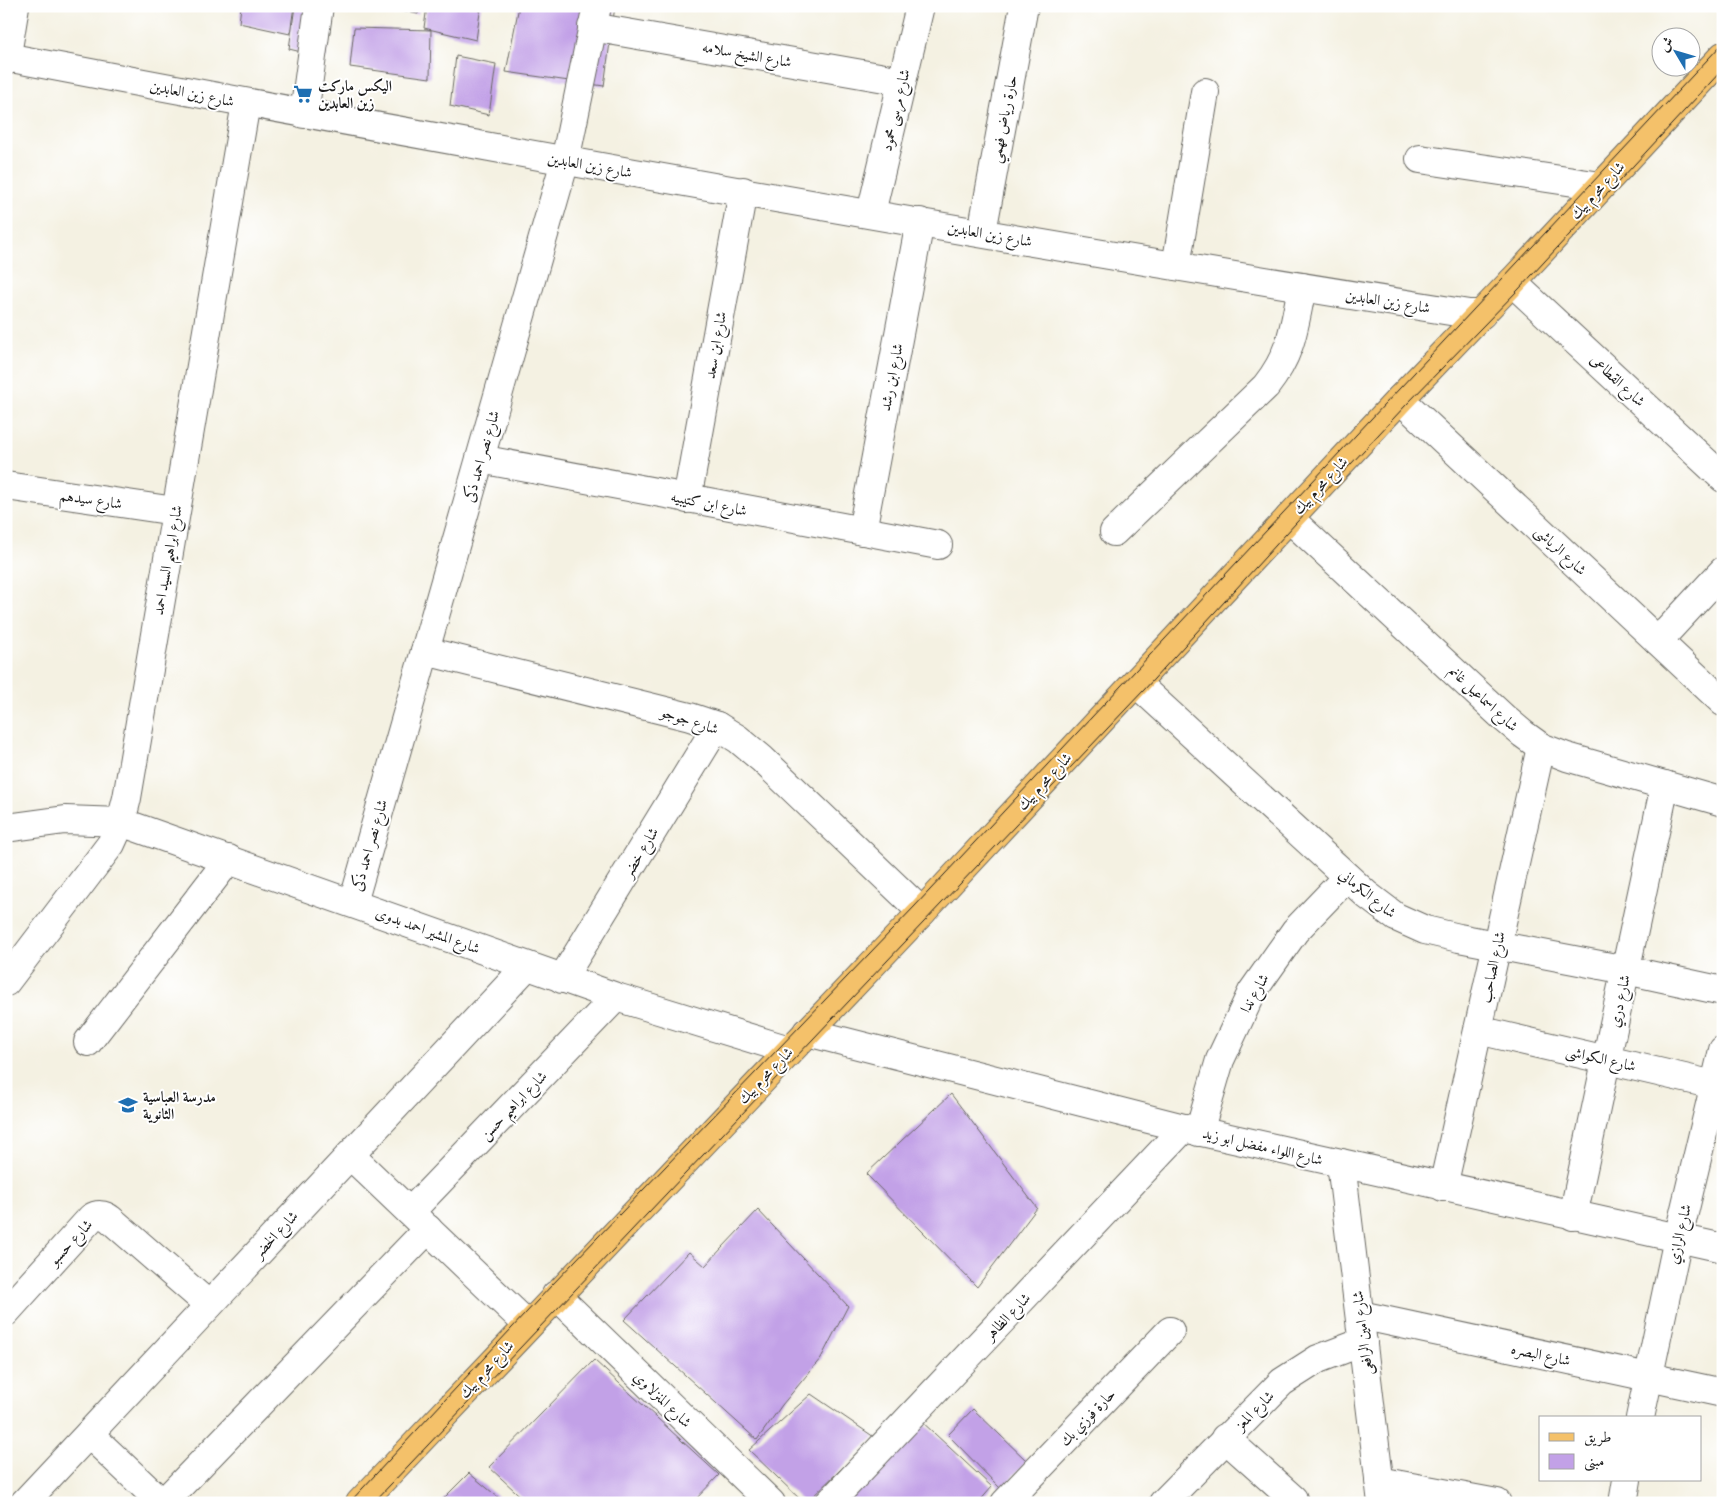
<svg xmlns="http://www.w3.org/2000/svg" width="1729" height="1509" font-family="'Gentium Book Plus',Amiri,serif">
<rect width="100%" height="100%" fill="#fff"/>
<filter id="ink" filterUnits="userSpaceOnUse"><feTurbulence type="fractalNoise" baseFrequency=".02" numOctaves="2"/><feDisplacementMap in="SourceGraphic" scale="10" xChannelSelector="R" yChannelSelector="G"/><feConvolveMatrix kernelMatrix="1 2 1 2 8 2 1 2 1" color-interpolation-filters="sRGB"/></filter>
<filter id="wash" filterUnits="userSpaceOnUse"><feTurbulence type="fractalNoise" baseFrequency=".0096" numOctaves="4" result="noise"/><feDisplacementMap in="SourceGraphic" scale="20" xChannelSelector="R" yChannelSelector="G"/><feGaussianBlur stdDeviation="1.12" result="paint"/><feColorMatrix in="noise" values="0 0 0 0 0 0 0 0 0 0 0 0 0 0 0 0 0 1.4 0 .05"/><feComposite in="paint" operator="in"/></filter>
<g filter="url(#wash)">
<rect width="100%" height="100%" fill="#f4f1e2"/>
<g id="blocks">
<!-- building -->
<g fill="#c2a1e7">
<path d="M241,6h53l-4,28 -51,-11z"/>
<path d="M295,6h38l-7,52 -37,-9z"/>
<path d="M377,6h42l-1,8 -41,-7z"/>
<path d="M427,6h54l-5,34 -52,-12z"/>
<path d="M519,6h96l-11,80 -98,-14z"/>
<path d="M354,28l77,2 -1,48 -80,-11z"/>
<path d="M456,56l40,8 -7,51 -39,-9z"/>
<path d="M951,1094l86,114 -60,79 -111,-113z"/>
<path d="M758,1210l90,96 -27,52 -39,47 -25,35 -133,-120 65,-68 16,14z"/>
<path d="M594,1360l125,115 -27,28h-164l-39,-36z"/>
<path d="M811,1394l63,43 -68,66h-2l-55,-53z"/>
<path d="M973,1409l54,52 -26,28 -53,-54z"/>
<path d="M920,1420l72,67 -14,16h-136z"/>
<path d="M469,1473l36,30h-66z"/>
</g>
</g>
</g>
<g filter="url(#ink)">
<use href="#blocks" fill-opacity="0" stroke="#686761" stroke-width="1"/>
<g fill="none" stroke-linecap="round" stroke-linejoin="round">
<!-- minor casing -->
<g stroke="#686761" stroke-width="30">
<g id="minor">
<path d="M592,27l310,54"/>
<path d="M6,57c487,93 974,179 1463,257h13"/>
<path d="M6,61l9,-55"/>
<path d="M304,114l15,-108"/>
<path d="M1420,159l181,27"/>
<path d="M871,213l49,-207"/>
<path d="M982,232l42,-226"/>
<path d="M1176,266l29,-174"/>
<path d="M1512,282l211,196"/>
<path d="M1400,399l323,303"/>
<path d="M480,459l458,86"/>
<path d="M6,486l169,25"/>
<path d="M687,499l56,-308"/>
<path d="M1289,518l215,200 19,16 18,13 26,10 156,45"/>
<path d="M862,531l58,-309"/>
<path d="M1114,532l152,-146c26,-33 28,-59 36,-99"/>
<path d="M1658,641l65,-70"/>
<path d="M425,651l265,66 27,9 21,13 24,20 160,153"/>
<path d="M1136,683l231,212 29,22 29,13 34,8 167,32 97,21"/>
<path d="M6,828l59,-8 56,2 495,175 173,53"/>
<path d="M353,903l212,-742 32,-155"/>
<path d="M562,979l155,-253"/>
<path d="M6,982l105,-138 10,-22 6,-24 119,-695"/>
<path d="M1478,1030l245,57"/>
<path d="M807,1032l377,96 539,120"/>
<path d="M88,1042l141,-183"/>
<path d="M1199,1132l21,-72 32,-68 43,-61 52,-54"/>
<path d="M350,1155l178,170"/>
<path d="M1341,1163l41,340"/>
<path d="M1443,1187l98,-440"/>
<path d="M410,1212l206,-215"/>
<path d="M1573,1216l92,-431"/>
<path d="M556,1295l215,208"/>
<path d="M6,1312l85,-94c6,-4 13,-4 19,1l99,86"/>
<path d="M1360,1315l363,78"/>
<path d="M1640,1418l38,-180 45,-188"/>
<path d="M89,1434l73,69"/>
<path d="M1225,1438l68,61"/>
<path d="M1379,1481l118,22"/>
<path d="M24,1503l503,-537"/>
<path d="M163,1503l265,-274"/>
<path d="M829,1503l355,-375"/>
<path d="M1005,1503l165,-172"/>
<path d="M1163,1503l119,-121 36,-23 45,-17"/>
<path d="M1623,1503l4,-23"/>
</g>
</g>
<!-- major casing -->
<g stroke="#686761" stroke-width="30">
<path id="major" d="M360,1503l562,-591 478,-513 112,-117 211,-226"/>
</g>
<!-- minor -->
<use href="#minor" stroke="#fff" stroke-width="28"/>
<!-- major -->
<use href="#major" stroke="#f4c16a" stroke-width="28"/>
<!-- tram -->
<g stroke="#1c1c1c" stroke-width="1">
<path d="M349,1503l203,-218 363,-379 808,-863"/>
<path d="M373,1503l771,-813 152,-167 110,-118 113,-116 204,-220"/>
</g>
</g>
</g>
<!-- icons -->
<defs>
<g id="supermarket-bare" transform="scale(1.5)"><path d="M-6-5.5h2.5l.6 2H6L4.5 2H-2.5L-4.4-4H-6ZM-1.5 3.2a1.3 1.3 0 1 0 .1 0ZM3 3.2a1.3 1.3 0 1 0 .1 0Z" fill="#1f6fb2" stroke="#fff" stroke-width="2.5" paint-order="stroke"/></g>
<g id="school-bare" transform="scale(1.5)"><path d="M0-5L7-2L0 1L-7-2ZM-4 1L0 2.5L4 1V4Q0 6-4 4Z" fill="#1f6fb2" stroke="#fff" stroke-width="2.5" paint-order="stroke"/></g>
</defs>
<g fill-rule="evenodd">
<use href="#supermarket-bare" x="303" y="94"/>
<use href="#school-bare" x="128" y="1105"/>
</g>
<g text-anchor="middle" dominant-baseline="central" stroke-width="4" stroke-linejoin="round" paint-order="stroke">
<!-- street labels -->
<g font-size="15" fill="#1c1c1c" stroke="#fff">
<text transform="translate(747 54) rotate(10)">شارع الشيخ سلامه</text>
<text transform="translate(192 93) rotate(11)">شارع زين العابدين</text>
<text transform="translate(895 110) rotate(-77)">شارع مرسى محمود</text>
<text transform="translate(1003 119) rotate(-79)">حارة رياض فهمي</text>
<text transform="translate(590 165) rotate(10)">شارع زين العابدين</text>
<text transform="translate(1597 190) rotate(-47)">شارع محرم بيك</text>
<text transform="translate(990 234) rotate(10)">شارع زين العابدين</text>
<text transform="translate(1388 301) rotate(9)">شارع زين العابدين</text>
<text transform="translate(715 345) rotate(-80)">شارع ابن سعد</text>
<text transform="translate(891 377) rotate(-79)">شارع ابن رشد</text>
<text transform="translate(1618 380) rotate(43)">شارع القطاعى</text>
<text transform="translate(481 456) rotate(-74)">شارع نصر احمد ذكى</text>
<text transform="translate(1320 485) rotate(-47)">شارع محرم بيك</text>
<text transform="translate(91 499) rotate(8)">شارع سيدهم</text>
<text transform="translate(709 503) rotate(11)">شارع ابن كتيبيه</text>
<text transform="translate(1561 550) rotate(43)">شارع الرياشى</text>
<text transform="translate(167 560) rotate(-80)">شارع ابراهيم السيد احمد</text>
<text transform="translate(1484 698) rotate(43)">شارع اسماعيل غانم</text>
<text transform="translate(690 720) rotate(18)">شارع جوجو</text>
<text transform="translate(1044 781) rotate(-47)">شارع محرم بيك</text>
<text transform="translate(369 845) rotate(-74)">شارع نصر احمد ذكى</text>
<text transform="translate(640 852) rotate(-59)">شارع خضر</text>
<text transform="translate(1368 893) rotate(39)">شارع الكرماني</text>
<text transform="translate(428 930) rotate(20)">شارع المشير احمد بدوى</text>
<text transform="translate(1492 967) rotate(-78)">شارع الصاحب</text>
<text transform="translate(1254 993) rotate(-60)">شارع ندا</text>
<text transform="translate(1619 1001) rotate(-78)">شارع دري</text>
<text transform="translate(1601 1058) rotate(13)">شارع الكواشى</text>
<text transform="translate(765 1075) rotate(-46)">شارع محرم بيك</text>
<text transform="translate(513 1105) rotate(-46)">شارع ابراهيم حسن</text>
<text transform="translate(1263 1146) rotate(13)">شارع اللواء مفضل ابو زيد</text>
<text transform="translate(275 1234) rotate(-47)">شارع الخضر</text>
<text transform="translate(1679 1234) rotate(-77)">شارع الرازي</text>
<text transform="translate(70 1242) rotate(-47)">شارع حسبو</text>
<text transform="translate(1007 1316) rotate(-46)">شارع الظاهر</text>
<text transform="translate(1362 1333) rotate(-97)">شارع امين الرافعى</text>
<text transform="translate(1541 1354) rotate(12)">شارع البصره</text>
<text transform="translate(486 1369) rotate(-47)">شارع محرم بيك</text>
<text transform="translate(663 1399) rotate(44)">شارع المنزلاوي</text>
<text transform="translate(1254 1410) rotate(-45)">شارع المعز</text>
<text transform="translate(1087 1417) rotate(-46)">حارة فوزي بك</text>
</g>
<!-- poi labels -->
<g font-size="15" font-weight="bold" fill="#1c1c1c" stroke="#fff" text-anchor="start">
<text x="318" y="85">اليكس ماركت<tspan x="318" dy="17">زين العابدين</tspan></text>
<text x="143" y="1096">مدرسة العباسية<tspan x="143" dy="17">الثانوية</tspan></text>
</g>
</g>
<!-- margin -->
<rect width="1729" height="1509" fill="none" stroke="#fff" stroke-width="25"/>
<!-- legend -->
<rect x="1539" y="1416" width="162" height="65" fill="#ffffff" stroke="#a4a4a4"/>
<rect x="1549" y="1433" width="25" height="8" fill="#f4c16a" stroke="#a4a4a4"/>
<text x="1584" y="1442" font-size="15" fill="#1c1c1c">طريق</text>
<rect x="1549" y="1454" width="25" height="15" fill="#c2a1e7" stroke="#a4a4a4"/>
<text x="1584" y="1466" font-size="15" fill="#1c1c1c">مبنى</text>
<!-- north arrow -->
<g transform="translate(1676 52) rotate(308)"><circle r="24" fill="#ffffff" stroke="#a4a4a4"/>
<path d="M0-4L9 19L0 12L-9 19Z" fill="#1f6fb2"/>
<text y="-8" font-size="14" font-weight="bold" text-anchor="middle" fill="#1c1c1c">ش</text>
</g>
</svg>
